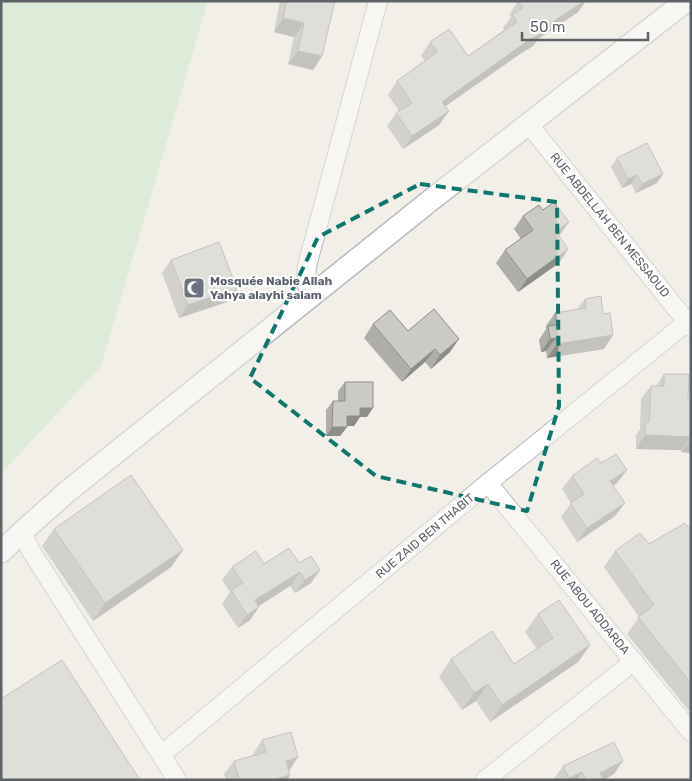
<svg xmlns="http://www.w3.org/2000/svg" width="692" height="781" font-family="Rubik,sans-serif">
<rect width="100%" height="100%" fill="#f1efe8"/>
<!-- green -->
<path fill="#c5e8c5" d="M1,1h207l-107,365 -100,108z"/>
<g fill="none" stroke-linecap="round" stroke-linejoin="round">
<!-- minor casing -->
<g stroke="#b5b8bc" stroke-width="20">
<g id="minor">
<path d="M531,123v4l160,200"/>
<path d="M312,297c-7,-9 -6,-20 -5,-31l71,-265"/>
<path d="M488,483l203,249"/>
<path d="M22,532l9,19 146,229"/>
<path d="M161,755l327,-272 203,-164"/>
<path d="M485,780l149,-119"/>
</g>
</g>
<!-- tertiary casing -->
<g stroke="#b5b8bc" stroke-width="24">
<path id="tertiary" d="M1,552l21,-20 46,-41 363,-291 255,-199"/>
</g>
<!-- minor -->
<use href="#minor" stroke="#fff" stroke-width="18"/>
<!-- tertiary -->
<use href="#tertiary" stroke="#fff" stroke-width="21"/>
</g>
<!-- wall -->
<g fill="#afaea9">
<path d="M280,1h55l-13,55 -9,14 -25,-6 6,-27 -20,-5z"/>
<path d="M518,1l60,11 -40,27 -5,7 -13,8 -75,52 4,5 -10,14 -36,24 -16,-23 9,-13 3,-2 -11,-16 9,-14 28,-20 -4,-5 9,-14 38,14 36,-26 -1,-2 8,-11 -2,-2z"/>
<path d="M617,158l46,16 -6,9 -21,10 -5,-9 -9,4 -11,-21z"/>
<path d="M523,216l36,20 9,13 -9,14 -41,29 -22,-29 9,-13 16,-11 -7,-10z"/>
<path d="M171,260l56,42 -48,16 -17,-45z"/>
<path d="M585,299l19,50 -57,9 -1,-7 -5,1 -2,-12 7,-11v-3l9,-13 22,-4z"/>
<path d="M373,324l35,7 42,21 -19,17 -6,-7 -23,20 -38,-44z"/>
<path d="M664,374l24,25h3v54l-10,-1v-2l-45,-1v-14l4,-6 1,-30 10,-13h5z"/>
<path d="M345,382l22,35h-7l-6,9h-7v1l-7,9h-14v-26l7,-9h5v-10z"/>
<path d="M572,476l45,7 -4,3 2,30 -38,26 -16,-25 10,-14 -9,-14z"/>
<path d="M54,529l129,21 -12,17 -78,54 -51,-75z"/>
<path d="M691,531v179l-2,1 -62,-77 12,-17 -35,-50 11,-16 34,-7z"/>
<path d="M289,548l22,35 -16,10 -5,-7 -31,20v1l-9,13 -12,8 -16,-24 8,-12 -8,-12 10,-13 32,-3z"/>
<path d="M538,614l52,31 -12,17 -88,60 -14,-21 -14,9 -23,-33 12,-18 63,5 23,-15 -12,-17z"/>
<path d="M262,740l27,30 1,5 -3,5h-61l-2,-6 10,-13 20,-6 -1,-1z"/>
<path d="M563,766l51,8 -11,6h-49v-1z"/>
</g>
<!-- shaded-wall -->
<g fill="#8f8d8a">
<path d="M584,1h2l-8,11 -40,27 -5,7 -13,8 -87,61 9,-13 99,-72z"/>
<path d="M283,18l21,5 -10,14 -20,-5z"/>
<path d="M298,51l24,5 -9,14 -25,-6z"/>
<path d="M449,111l-10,14 -36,24 9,-13z"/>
<path d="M663,174l-6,9 -21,10 6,-9z"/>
<path d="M637,175l-6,9 -9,4 6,-9z"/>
<path d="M569,222l-10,14 -13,9 10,-14z"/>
<path d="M568,249l-9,14 -41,29 9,-13z"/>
<path d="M237,289l-10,13 -48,16 9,-13z"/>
<path d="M613,335l-9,14 -57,9 10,-14z"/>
<path d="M556,338l-10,13 -5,1 9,-13z"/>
<path d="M459,339l-9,13 -19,17 9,-14z"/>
<path d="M435,349l-10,13 -23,20 9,-13z"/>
<path d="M360,408h13l-6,9h-7l-6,9h-14l7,-10z"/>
<path d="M332,427h15l-7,9h-14z"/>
<path d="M645,435l46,2 -10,13 -45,-1z"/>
<path d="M691,439v14l-10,-1z"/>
<path d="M627,470l-10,13 -17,12 10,-14z"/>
<path d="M625,503l-10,13 -38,26 10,-14z"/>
<path d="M183,550l-12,17 -78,54 12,-18z"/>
<path d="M320,570l-9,13 -16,10 10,-13z"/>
<path d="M300,572l-10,14 -44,28 9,-14z"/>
<path d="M259,607l-9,13 -12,8 9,-13z"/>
<path d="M590,645l-12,17 -88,60 12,-17z"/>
<path d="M488,684l-12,17 -14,9 12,-17z"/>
<path d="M298,757l-9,14 -3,-10z"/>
<path d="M623,761l-9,13 -11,6h-8l5,-7z"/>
<path d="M582,772l-6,8h-8l1,-2z"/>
<path d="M290,775l-3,5h-16z"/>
</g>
<!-- building -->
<g fill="#cccac5" stroke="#8f8d8a">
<path d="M287,1h48l-13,55 -24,-5 6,-28 -21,-5z"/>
<path d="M518,1h66l-43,29 1,3 -13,7 -87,62 7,9 -37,25 -16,-23 16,-10 -15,-22 40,-29 -7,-10 19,-13 19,27 49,-34 -5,-7 11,-7z"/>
<path d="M647,143l16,31 -21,10 -5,-9 -9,4 -11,-21z"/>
<path d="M554,202l15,20 -13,9 12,18 -41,30 -22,-29 28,-20 -10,-14 16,-11 4,5z"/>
<path d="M219,242l18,47 -49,16 -17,-45z"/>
<path d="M601,296l2,18 7,-1 3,22 -56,9 -1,-6 -6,1 -2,-13 9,-1 -2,-12 31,-5 -1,-9z"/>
<path d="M434,309l25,30 -19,16 -5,-6 -24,20 -38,-45 17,-14 18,21z"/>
<path d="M664,374h25l-1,25h3v40v-2l-46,-2v-13h4l2,-36h13z"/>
<path d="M345,382h28v26h-13v8h-13v11h-15l1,-26h12z"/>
<path d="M616,454l11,16 -17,11 15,22 -38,25 -17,-25 14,-9 -12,-18 25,-18 4,5z"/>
<path d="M131,475l52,75 -78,53 -51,-74z"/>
<path d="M685,523l6,8v152l-53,-66 16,-12 -39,-54 25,-18 9,11z"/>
<path d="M289,548l10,15 12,-7 9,14 -15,10 -5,-8 -45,28 4,7 -12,8 -16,-25 12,-7 -11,-16 24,-16 8,13z"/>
<path d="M559,600l31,45 -88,60 -14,-21 -14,9 -23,-34 41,-28 22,33 39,-26 -15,-24z"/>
<path d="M62,660l78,120h-139v-81z"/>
<path d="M291,732l7,25 -12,4 4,14 -19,5h-32l-5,-19 32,-9 -4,-12z"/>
<path d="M614,742l9,19 -23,12 3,6 -17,1 -4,-8 -13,6 -6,-12z"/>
</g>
<!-- marked area -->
<path d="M0 0H692V781H0ZM420,184l137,18 2,204 -32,105 -151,-35 -126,-98 68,-141z" fill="#f1efe8" fill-opacity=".55" fill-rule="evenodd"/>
<path fill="none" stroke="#0f766e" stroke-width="4" stroke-dasharray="10 6" stroke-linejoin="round" d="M420,184l137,18 2,204 -32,105 -151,-35 -126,-98 68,-141z"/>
<!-- icons -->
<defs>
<g id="mosque-square" transform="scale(1.125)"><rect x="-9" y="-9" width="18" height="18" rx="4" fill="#6b7280" stroke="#fff"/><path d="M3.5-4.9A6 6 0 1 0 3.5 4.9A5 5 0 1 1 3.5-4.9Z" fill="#fff"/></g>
</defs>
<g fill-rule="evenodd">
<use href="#mosque-square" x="194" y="288"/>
</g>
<g text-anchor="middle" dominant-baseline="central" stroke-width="4.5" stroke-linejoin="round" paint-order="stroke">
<!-- street labels -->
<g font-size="12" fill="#5f6368" stroke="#fff">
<text transform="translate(610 225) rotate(51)">RUE ABDELLAH BEN MESSAOUD</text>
<text transform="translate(425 536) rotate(-40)">RUE ZAID BEN THABIT</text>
<text transform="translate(590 607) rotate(51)">RUE ABOU ADDARDA</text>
</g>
<!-- worship labels -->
<g font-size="12" font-weight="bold" fill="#5b616d" stroke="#fff" text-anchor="start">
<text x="210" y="281">Mosquée Nabie Allah<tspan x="210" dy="14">Yahya alayhi salam</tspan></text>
</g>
</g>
<!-- border -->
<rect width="692" height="781" fill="none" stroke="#5f6368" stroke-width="5"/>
<!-- scale -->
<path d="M522 32v8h126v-8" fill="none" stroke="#5f6368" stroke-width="2.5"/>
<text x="530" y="32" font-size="15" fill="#5f6368" stroke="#ffffff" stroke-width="4" paint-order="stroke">50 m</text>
</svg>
